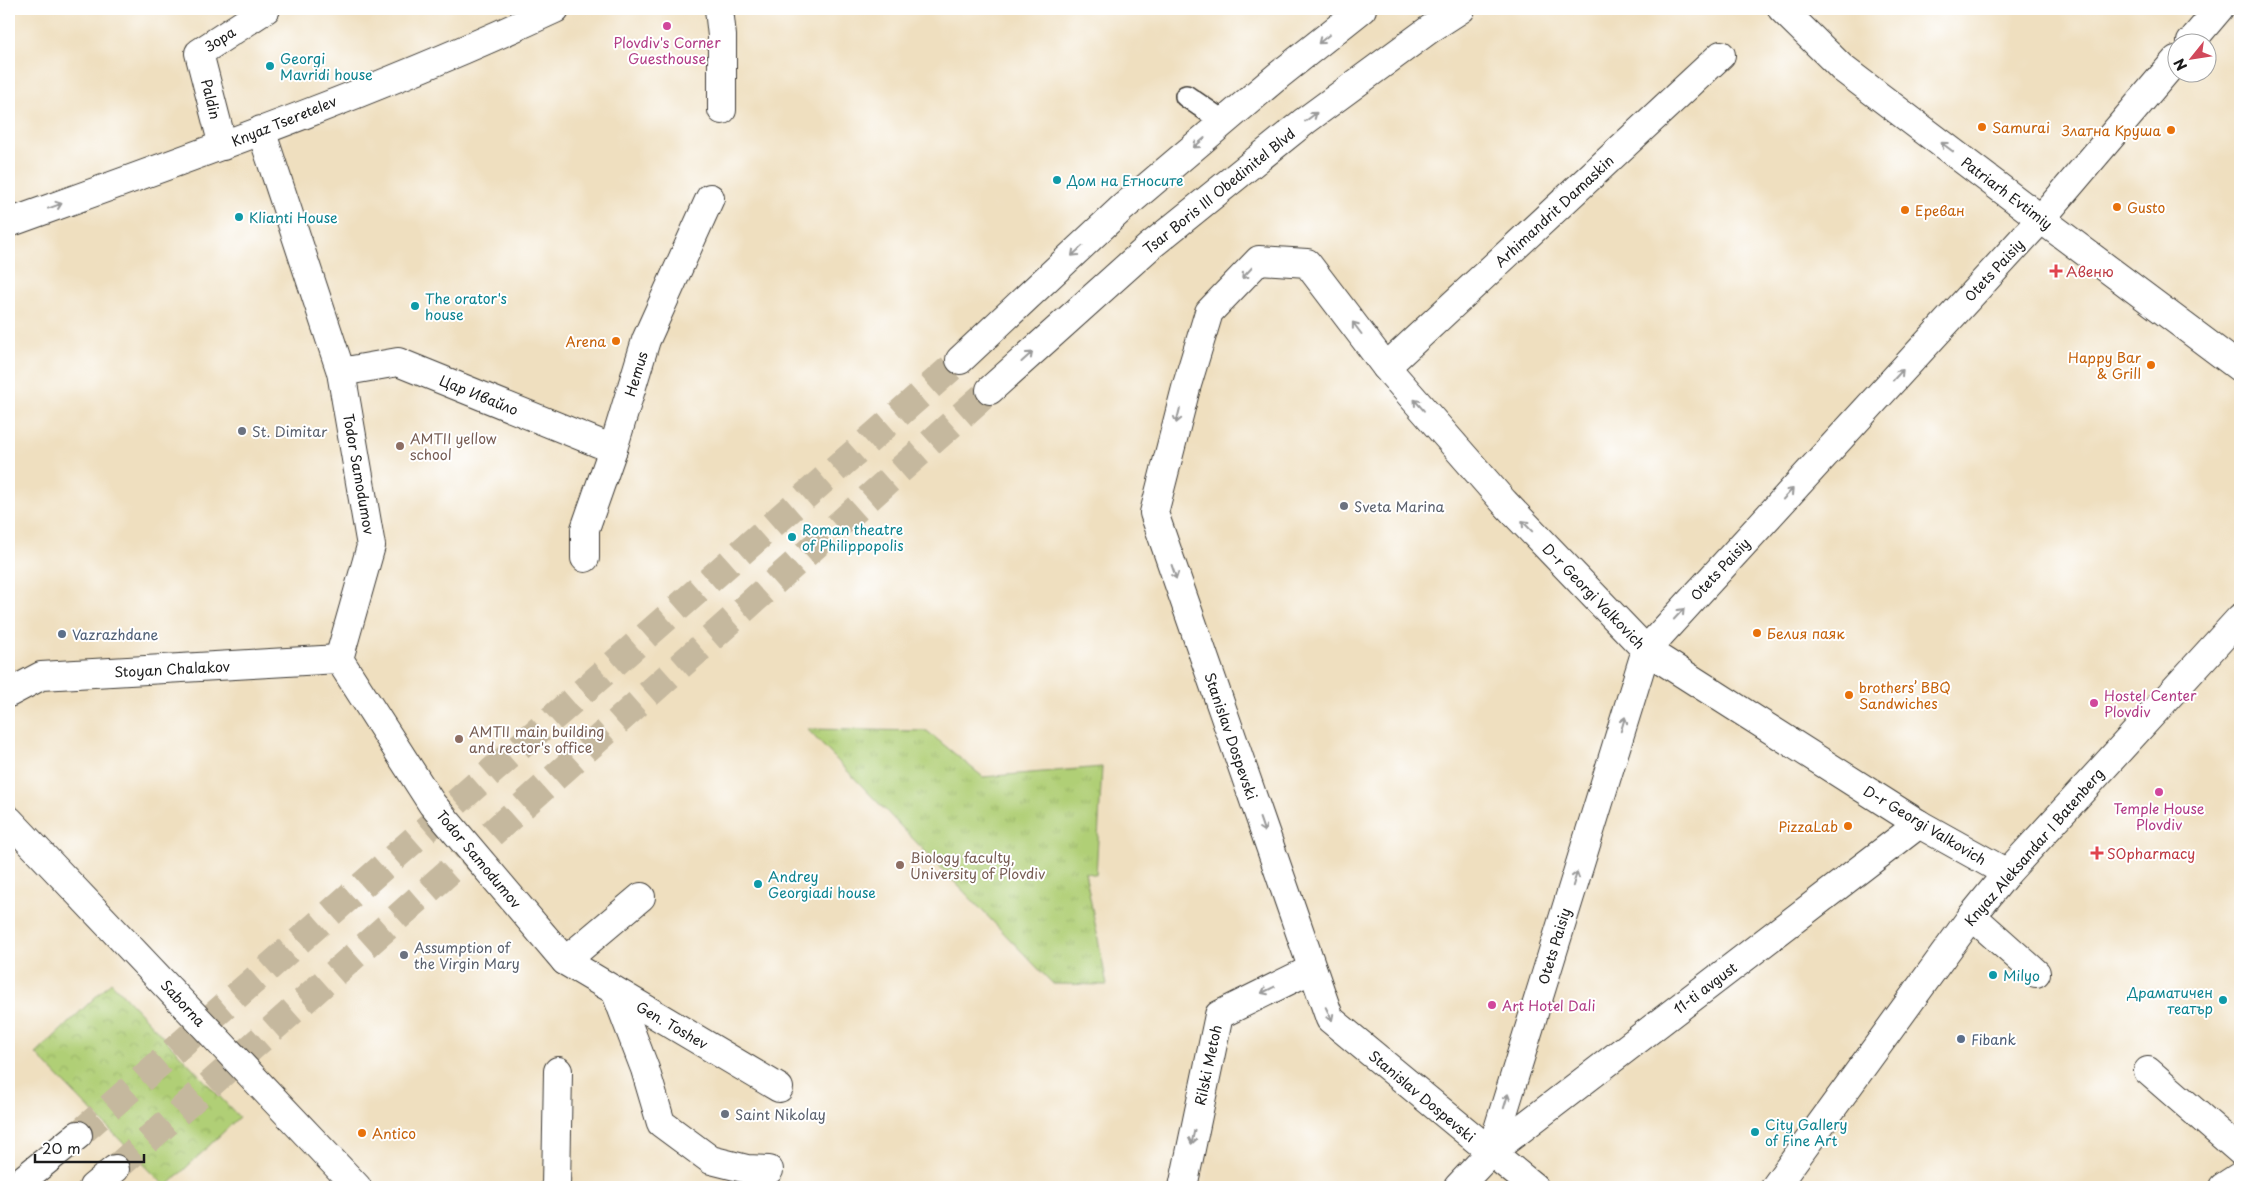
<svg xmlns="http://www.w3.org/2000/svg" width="2249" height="1196" font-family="'Playpen Sans',sans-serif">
<defs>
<pattern id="grass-tufts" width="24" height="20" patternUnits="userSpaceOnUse" patternTransform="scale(1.25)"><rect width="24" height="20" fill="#b0cf76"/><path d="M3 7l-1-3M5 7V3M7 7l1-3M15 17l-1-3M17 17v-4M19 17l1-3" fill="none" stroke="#97b166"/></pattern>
<pattern id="park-crowns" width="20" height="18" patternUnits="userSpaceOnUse" patternTransform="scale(1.25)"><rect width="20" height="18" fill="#b0cf76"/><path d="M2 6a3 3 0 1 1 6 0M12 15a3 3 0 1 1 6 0" fill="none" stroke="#97b166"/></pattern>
</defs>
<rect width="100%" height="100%" fill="#fff"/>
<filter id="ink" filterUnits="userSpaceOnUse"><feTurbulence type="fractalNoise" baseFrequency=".02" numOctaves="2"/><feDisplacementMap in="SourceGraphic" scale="10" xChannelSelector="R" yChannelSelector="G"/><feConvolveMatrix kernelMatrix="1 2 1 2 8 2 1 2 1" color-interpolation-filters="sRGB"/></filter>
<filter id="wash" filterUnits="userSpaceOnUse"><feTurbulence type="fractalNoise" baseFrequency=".0096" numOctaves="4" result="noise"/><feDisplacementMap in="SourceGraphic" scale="20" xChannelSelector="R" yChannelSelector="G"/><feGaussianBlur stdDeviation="1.12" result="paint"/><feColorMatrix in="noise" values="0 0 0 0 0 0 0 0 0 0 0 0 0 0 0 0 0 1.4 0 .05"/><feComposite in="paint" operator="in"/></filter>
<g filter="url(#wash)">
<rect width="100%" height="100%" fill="#efdfbf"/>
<!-- grass -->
<path fill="url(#grass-tufts)" stroke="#667649" d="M807,729l120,2 56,46 119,-10 -6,108 -11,-3 22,113 -54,-1z"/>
<!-- park -->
<path fill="url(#park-crowns)" stroke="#667649" d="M111,982l128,135 -73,70 -130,-133z"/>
</g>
<g filter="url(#ink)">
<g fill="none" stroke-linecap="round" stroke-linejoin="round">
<!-- primary-tunnel -->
<g stroke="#c5b89e" stroke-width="28" stroke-dasharray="28 14" stroke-linecap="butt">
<path d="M78,1135l882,-775"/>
<path d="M115,1169l875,-779"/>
</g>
<!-- service casing -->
<g stroke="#3c3934" stroke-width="24">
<path id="service" d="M1186,96l38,26"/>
</g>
<!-- pedestrian casing -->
<g stroke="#3c3934" stroke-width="30">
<g id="pedestrian">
<path d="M719,9l3,27v74"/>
<path d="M261,130l80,242 30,174 -32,113 93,145 133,157 214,127"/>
<path d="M223,146l-24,-93 67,-44"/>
<path d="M2041,219l199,149"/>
<path d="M9,223c183,-66 370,-132 546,-214"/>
<path d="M341,372l57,-10 215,87"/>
<path d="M585,558v-29l28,-80 33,-109 64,-142"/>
<path d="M1646,650l273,174 88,49"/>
<path d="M9,693l32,-17 298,-17"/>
<path d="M1972,916l64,57"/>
<path d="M565,961l76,-64"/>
<path d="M616,993l29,76 16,54 50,37 36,9 22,1"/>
<path d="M2148,1071l92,80"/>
<path d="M556,1187l2,-116"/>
<path d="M1534,1187l-43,-35 428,-328"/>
<path d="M1775,1187l197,-271 35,-43 233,-255"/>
</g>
</g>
<!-- minor casing -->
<g stroke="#3c3934" stroke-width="30">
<g id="minor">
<path d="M1782,9l60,59 199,151"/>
<path d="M2191,42l28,-33"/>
<path d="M1386,367l335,-312"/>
<path d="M9,820l348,367"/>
<path d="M1491,1152l-161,-133 -176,-506 32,-125 23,-76 50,-52 48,3 79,104 118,135 142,148"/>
<path d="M1183,1187l36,-172 93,-46"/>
<path d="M1458,1187l33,-35 155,-502 395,-431 135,-159"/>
<path d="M2223,1187l17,-11"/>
</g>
</g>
<!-- primary casing -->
<g stroke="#3c3934" stroke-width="30">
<g id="primary">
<path d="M960,360l161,-151 158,-134 83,-66"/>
<path d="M990,390l159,-143 156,-126 125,-92 31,-20"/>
<path d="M14,1187l64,-52"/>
<path d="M93,1187l22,-18"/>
</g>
</g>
<!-- service -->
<use href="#service" stroke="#fff" stroke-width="21"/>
<!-- pedestrian -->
<use href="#pedestrian" stroke="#fff" stroke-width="28"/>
<!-- minor -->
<use href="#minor" stroke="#fff" stroke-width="28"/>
<!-- primary -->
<use href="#primary" stroke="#fff" stroke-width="28"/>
</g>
<!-- one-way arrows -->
<defs><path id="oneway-shaft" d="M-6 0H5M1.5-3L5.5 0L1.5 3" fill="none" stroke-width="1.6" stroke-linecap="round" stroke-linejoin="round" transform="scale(1.25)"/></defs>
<g stroke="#999">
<use href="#oneway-shaft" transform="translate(1324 39) rotate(141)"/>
<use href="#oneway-shaft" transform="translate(1311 117) rotate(-37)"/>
<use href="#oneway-shaft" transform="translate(1199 143) rotate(139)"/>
<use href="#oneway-shaft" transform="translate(1947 147) rotate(-143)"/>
<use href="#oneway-shaft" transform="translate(55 206) rotate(-20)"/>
<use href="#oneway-shaft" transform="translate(1077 251) rotate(137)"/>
<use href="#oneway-shaft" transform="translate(1247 273) rotate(133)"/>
<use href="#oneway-shaft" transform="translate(1357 328) rotate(-127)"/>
<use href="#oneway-shaft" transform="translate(1027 357) rotate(-42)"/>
<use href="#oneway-shaft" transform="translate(1898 375) rotate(-47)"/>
<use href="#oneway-shaft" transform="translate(1419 405) rotate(-131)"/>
<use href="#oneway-shaft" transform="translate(1178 416) rotate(104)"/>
<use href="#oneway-shaft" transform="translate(1788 494) rotate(-47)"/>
<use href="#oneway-shaft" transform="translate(1527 526) rotate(-134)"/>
<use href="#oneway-shaft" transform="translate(1174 572) rotate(71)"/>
<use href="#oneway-shaft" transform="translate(1679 614) rotate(-47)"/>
<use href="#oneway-shaft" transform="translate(1623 724) rotate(-73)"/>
<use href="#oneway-shaft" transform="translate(1262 825) rotate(71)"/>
<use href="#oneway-shaft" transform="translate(1575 879) rotate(-73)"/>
<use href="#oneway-shaft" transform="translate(1268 990) rotate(154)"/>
<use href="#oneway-shaft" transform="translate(1329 1014) rotate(64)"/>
<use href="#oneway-shaft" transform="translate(1506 1101) rotate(-73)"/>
<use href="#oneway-shaft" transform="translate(1193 1137) rotate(102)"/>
</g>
</g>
<!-- markers -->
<g fill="#d1479c" stroke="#fff" stroke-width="2">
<circle cx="667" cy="26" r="5"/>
<circle cx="2094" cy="703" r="5"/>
<circle cx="2159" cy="792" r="5"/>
<circle cx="1492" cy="1005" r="5"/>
</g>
<g fill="#0f9aa8" stroke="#fff" stroke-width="2">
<circle cx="270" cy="66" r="5"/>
<circle cx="1057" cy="180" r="5"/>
<circle cx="239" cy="217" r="5"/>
<circle cx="415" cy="306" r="5"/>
<circle cx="792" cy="537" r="5"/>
<circle cx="758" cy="884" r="5"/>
<circle cx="1993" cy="975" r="5"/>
<circle cx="2223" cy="1000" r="5"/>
<circle cx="1755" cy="1132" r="5"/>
</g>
<g fill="#e8710a" stroke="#fff" stroke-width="2">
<circle cx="1982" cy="127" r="5"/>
<circle cx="2171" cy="130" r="5"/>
<circle cx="2117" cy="207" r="5"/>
<circle cx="1905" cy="210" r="5"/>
<circle cx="616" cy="341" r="5"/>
<circle cx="2151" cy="365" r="5"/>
<circle cx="1757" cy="633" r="5"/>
<circle cx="1849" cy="695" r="5"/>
<circle cx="1848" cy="826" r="5"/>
<circle cx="362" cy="1133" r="5"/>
</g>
<g fill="#e0444e" stroke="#fff" stroke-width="2">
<path d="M2053.5 263.5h5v5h5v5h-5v5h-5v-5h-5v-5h5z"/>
<path d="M2094.5 845.5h5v5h5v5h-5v5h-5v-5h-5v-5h5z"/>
</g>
<g fill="#6b7280" stroke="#fff" stroke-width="2">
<circle cx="242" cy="431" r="5"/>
<circle cx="1344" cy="506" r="5"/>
<circle cx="404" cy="955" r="5"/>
<circle cx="725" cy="1114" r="5"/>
</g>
<g fill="#8d6e63" stroke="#fff" stroke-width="2">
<circle cx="400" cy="446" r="5"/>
<circle cx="459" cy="739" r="5"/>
<circle cx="900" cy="865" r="5"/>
</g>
<g fill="#5c6f8a" stroke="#fff" stroke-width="2">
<circle cx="62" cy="634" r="5"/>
<circle cx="1961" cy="1039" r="5"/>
</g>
<g text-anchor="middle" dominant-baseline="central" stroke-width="4" stroke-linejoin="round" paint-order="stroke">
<!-- street labels -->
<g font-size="14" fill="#1c1c1c" stroke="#fff">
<text transform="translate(220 39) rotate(-33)">Зора</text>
<text transform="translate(211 99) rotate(76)">Paldin</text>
<text transform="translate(284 121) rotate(-22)">Knyaz Tseretelev</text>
<text transform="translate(1219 191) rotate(-39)">Tsar Boris III Obedinitel Blvd</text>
<text transform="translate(2007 193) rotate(37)">Patriarh Evtimiy</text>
<text transform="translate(1554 211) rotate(-43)">Arhimandrit Damaskin</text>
<text transform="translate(1994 270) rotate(-47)">Otets Paisiy</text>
<text transform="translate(636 374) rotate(-73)">Hemus</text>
<text transform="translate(479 395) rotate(22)">Цар Ивайло</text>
<text transform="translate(359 474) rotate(80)">Todor Samodumov</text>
<text transform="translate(1720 569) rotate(-47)">Otets Paisiy</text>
<text transform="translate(1594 596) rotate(46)">D-r Georgi Valkovich</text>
<text transform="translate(172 669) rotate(-3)">Stoyan Chalakov</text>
<text transform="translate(1231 736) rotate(71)">Stanislav Dospevski</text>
<text transform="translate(1925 825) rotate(31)">D-r Georgi Valkovich</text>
<text transform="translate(2034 847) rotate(-49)">Knyaz Aleksandar I Batenberg</text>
<text transform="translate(479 859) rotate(50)">Todor Samodumov</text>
<text transform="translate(1554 946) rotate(-73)">Otets Paisiy</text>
<text transform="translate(1705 988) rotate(-37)">11-ti avgust</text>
<text transform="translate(183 1003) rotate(47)">Saborna</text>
<text transform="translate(672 1025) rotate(30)">Gen. Toshev</text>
<text transform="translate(1208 1065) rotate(-78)">Rilski Metoh</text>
<text transform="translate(1422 1096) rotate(40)">Stanislav Dospevski</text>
</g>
<!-- hotel labels -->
<g font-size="14" fill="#b23c85" stroke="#fff">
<text x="667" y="42">Plovdiv's Corner<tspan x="667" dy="16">Guesthouse</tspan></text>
<text x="2104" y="695" text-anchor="start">Hostel Center<tspan x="2104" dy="16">Plovdiv</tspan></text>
<text x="2159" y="808">Temple House<tspan x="2159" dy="16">Plovdiv</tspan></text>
<text x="1502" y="1005" text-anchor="start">Art Hotel Dali</text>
</g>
<!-- culture labels -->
<g font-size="14" fill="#0d838f" stroke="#fff" text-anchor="start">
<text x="280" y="58">Georgi<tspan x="280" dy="16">Mavridi house</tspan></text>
<text x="1067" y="180">Дом на Етносите</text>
<text x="249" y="217">Klianti House</text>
<text x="425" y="298">The orator's<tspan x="425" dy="16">house</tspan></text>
<text x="802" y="529">Roman theatre<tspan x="802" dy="16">of Philippopolis</tspan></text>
<text x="768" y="876">Andrey<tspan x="768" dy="16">Georgiadi house</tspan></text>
<text x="2003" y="975">Milyo</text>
<text x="2213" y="992" text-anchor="end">Драматичен<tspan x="2213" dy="16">театър</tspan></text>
<text x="1765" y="1124">City Gallery<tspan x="1765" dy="16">of Fine Art</tspan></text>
</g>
<!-- food labels -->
<g font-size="14" fill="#c56008" stroke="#fff" text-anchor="start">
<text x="1992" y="127">Samurai</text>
<text x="2161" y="130" text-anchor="end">Златна Круша</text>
<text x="2127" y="207">Gusto</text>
<text x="1915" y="210">Ереван</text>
<text x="606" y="341" text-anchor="end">Arena</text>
<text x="2141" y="357" text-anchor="end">Happy Bar<tspan x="2141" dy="16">&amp; Grill</tspan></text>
<text x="1767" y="633">Белия паяк</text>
<text x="1859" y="687">brothers’ BBQ<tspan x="1859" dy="16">Sandwiches</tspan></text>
<text x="1838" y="826" text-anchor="end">PizzaLab</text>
<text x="372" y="1133">Antico</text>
</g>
<!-- health labels -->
<g font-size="14" fill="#be3a42" stroke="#fff" text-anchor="start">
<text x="2066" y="271">Авеню</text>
<text x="2107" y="853">SOpharmacy</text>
</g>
<!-- worship labels -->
<g font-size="14" fill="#5b616d" stroke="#fff" text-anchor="start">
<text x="252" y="431">St. Dimitar</text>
<text x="1354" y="506">Sveta Marina</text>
<text x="414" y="947">Assumption of<tspan x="414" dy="16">the Virgin Mary</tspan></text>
<text x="735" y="1114">Saint Nikolay</text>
</g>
<!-- education labels -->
<g font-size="14" fill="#785e54" stroke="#fff" text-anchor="start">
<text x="410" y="438">AMTII yellow<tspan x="410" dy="16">school</tspan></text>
<text x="469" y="731">AMTII main building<tspan x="469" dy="16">and rector's office</tspan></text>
<text x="910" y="857">Biology faculty,<tspan x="910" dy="16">University of Plovdiv</tspan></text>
</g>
<!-- service labels -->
<g font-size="14" fill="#4e5e75" stroke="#fff" text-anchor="start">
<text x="72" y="634">Vazrazhdane</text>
<text x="1971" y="1039">Fibank</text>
</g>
</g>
<!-- margin -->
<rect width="2249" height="1196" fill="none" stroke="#fff" stroke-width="30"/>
<!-- north arrow -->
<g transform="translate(2192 58) rotate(240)"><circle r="24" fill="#ffffff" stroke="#a4a4a4"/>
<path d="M0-4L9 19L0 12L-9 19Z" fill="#d1495b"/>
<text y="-8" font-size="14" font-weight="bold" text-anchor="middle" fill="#1c1c1c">N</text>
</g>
<!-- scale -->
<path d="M35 1154v8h109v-8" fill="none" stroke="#1c1c1c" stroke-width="2.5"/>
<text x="42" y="1154" font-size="15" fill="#1c1c1c" stroke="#ffffff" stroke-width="4" paint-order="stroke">20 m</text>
</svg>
